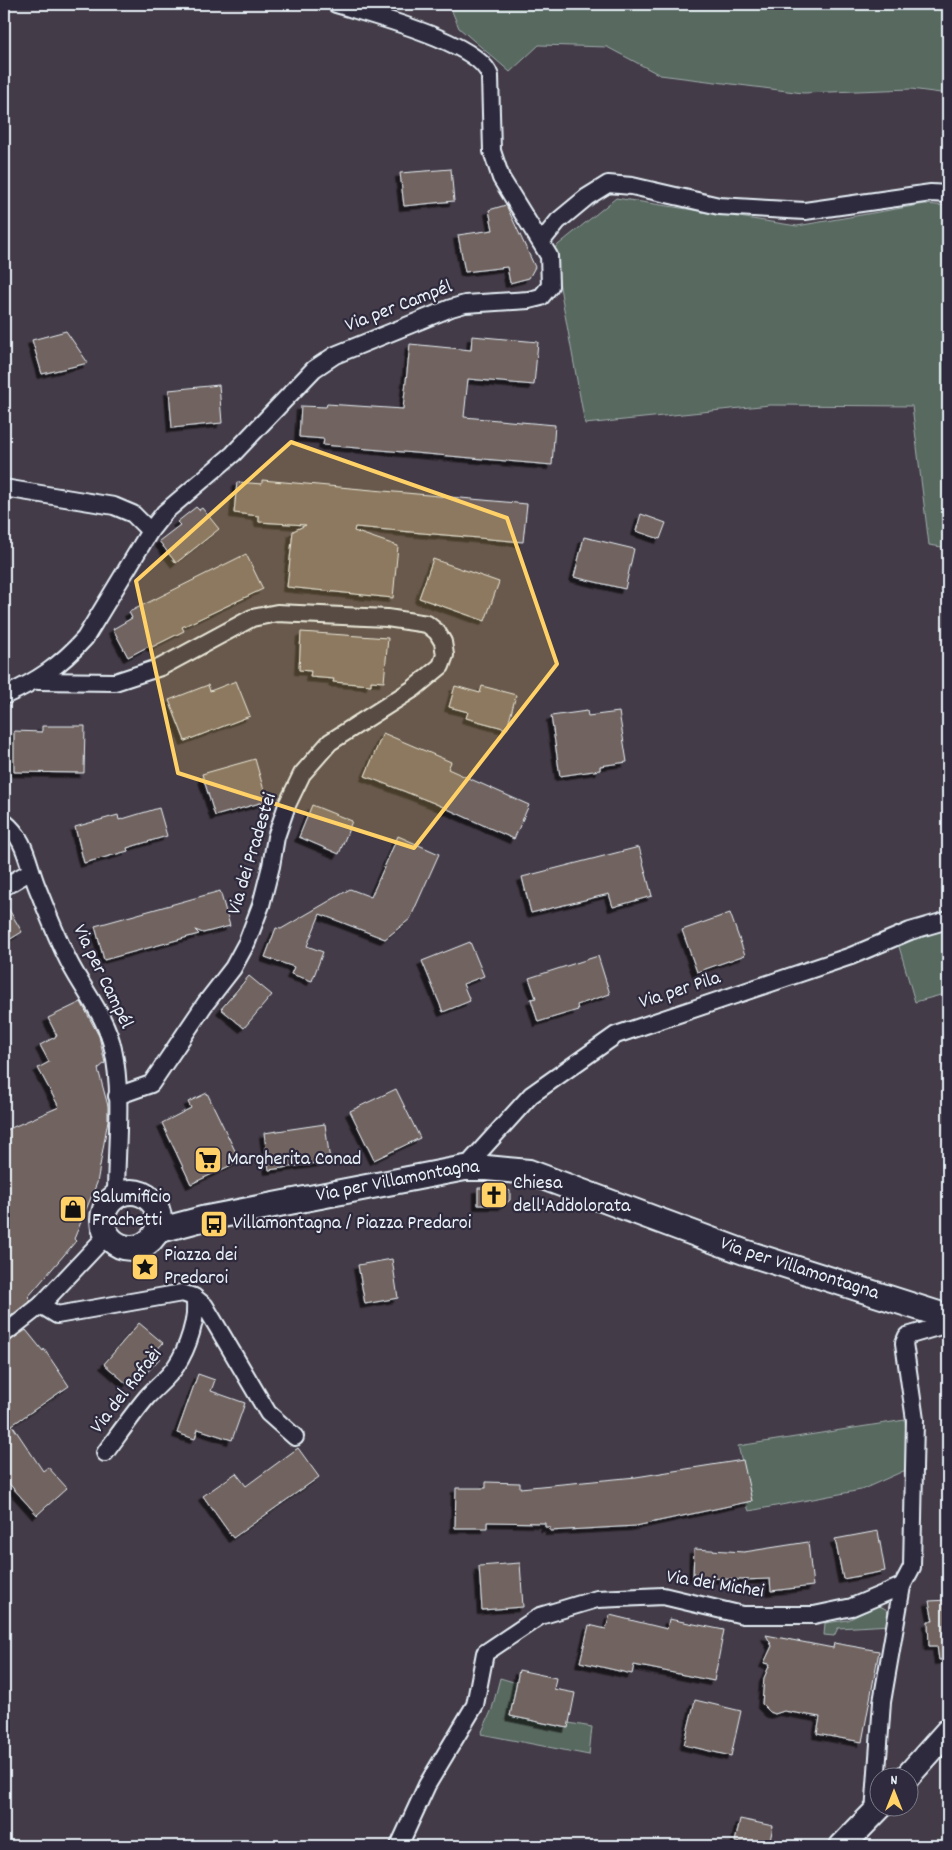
<svg xmlns="http://www.w3.org/2000/svg" width="952" height="1850" font-family="Dekko,sans-serif">
<defs>
<filter id="shadow"><feDropShadow dx="-4.5" dy="4.5" stdDeviation="0" flood-color="#0009"/></filter>
</defs>
<rect width="100%" height="100%" fill="#433b47"/>
<filter id="ink" filterUnits="userSpaceOnUse"><feTurbulence type="fractalNoise" baseFrequency=".02" numOctaves="2"/><feDisplacementMap in="SourceGraphic" scale="10" xChannelSelector="R" yChannelSelector="G"/><feConvolveMatrix kernelMatrix="1 2 1 2 8 2 1 2 1" color-interpolation-filters="sRGB"/></filter>
<g filter="url(#ink)">
<!-- green -->
<g fill="#596960" stroke="#a0adac">
<path d="M449,4h499v90l-37,-5 -108,4 -143,-18 -53,-28 -68,-2 -29,27 -51,-44z"/>
<path d="M616,198l181,28 128,-22 23,2v342l-19,-3 -17,-139 -142,-1 -185,19 -32,-175z"/>
<path d="M948,929v64l-33,9 -17,-59z"/>
<path d="M905,1420l3,49 -47,21 -112,21 -3,-8 6,-2 -14,-55z"/>
<path d="M876,1606c13,1 14,8 15,19l-53,3 -4,8 -10,-1 1,-12 23,-3z"/>
<path d="M500,1678l17,5 -7,33 57,12 2,-5 23,4 -3,28 -108,-21 11,-25z"/>
</g>
<!-- building -->
<g fill="#71635f" stroke="#e8f1f8" filter="url(#shadow)">
<path d="M451,169l3,32 -50,5 -4,-33z"/>
<path d="M506,205l29,62 -6,11 -19,5 -3,-16 -42,5 -7,-37 35,-5 -4,-20z"/>
<path d="M66,331l22,32 -46,11 -10,-34z"/>
<path d="M472,336l66,6 -4,43 -66,-6 -4,38 91,8 -3,40 -229,-20 1,-6 -25,-2 2,-31 25,1 1,-3 76,5 7,-65 61,6z"/>
<path d="M219,385l3,38 -50,5 -3,-38z"/>
<path d="M262,480l265,24 -4,38 -168,-15 -1,4 44,15 -5,52 -106,-11 6,-56 13,-6 -47,-3v-6l-25,-3 3,-31 25,2z"/>
<path d="M196,507l3,3 3,-2 17,21 -43,34 -17,-22 21,-16 -3,-3z"/>
<path d="M641,514l25,9 -6,16 -24,-8z"/>
<path d="M584,537l50,12 -9,40 -51,-12z"/>
<path d="M246,554l17,35 -81,38 2,4 -32,16 -1,-2 -23,12 -15,-28 19,-11 -3,-6z"/>
<path d="M433,559l66,23 -14,39 -66,-23z"/>
<path d="M301,632l87,6 -4,44 -13,-1v4l-38,-3 1,-3 -24,-2 1,-6 -12,-1z"/>
<path d="M236,681l14,35 -65,25 -16,-41 39,-15 2,6z"/>
<path d="M455,686l25,7 2,-7 34,9 -9,34 -41,-11 2,-6 -19,-5z"/>
<path d="M587,711l1,5 31,-4 8,50 -27,4v4l-40,6 -9,-60z"/>
<path d="M42,726h43l-1,47 -70,-1v-41l28,1z"/>
<path d="M383,733l68,29 -3,7 81,36 -15,34 -80,-36 -69,-27z"/>
<path d="M255,759l12,42 -52,15 -13,-42z"/>
<path d="M312,805l40,16 -13,33 -40,-17z"/>
<path d="M159,808l8,28 -40,12 1,3 -44,12 -9,-36 43,-12 1,5z"/>
<path d="M398,836l41,18 -29,65 -25,20 -65,-25 -13,32 16,6 -11,29 -21,-7 3,-7 -29,-10 11,-29 5,1 69,-40 21,8z"/>
<path d="M639,847l13,49 -39,11 -4,-13 -78,19 -9,-36z"/>
<path d="M220,891l10,35 -27,7 -8,-3 4,4 -95,26 -9,-34z"/>
<path d="M4,901l18,31 -18,11z"/>
<path d="M730,913l15,42 -48,17 -15,-42z"/>
<path d="M470,942l14,34 -21,8 7,17 -27,11 -21,-51z"/>
<path d="M598,956l12,38 -33,11 1,5 -40,12 -7,-23 5,-1 -7,-20z"/>
<path d="M249,976l23,19 -28,33 -23,-19z"/>
<path d="M81,1002l18,34 6,27 -7,6 10,37v14l-11,63 -23,56 2,2 -48,56 3,3 -27,21v-190l55,-24 -21,-39 11,-6 -9,-17 17,-9 -9,-18z"/>
<path d="M396,1089l24,49 -46,22 -24,-49z"/>
<path d="M207,1093l33,68 -49,23 -29,-61 29,-15 -3,-6z"/>
<path d="M325,1124l5,37 -61,9 -5,-37z"/>
<path d="M478,1188h26l6,3v9l-6,5h-26z"/>
<path d="M392,1259l6,39 -33,6 -7,-39z"/>
<path d="M139,1323l24,20 -9,10 6,5 -18,20 -6,-4 -9,10 -23,-20z"/>
<path d="M26,1330l17,21 1,-2 25,37 -57,39 31,46 5,-4 19,21 -30,27 -33,-37v-133z"/>
<path d="M198,1374l17,6 -4,11 34,12 -13,37 -34,-11 -3,10 -18,-6z"/>
<path d="M298,1448l21,29 -86,61 -30,-42 33,-23 10,13z"/>
<path d="M743,1460l9,41 -116,25 -86,5v-4h-5v-4l-58,-1v6h-32l1,-40h30v-6l34,1v5l116,-11z"/>
<path d="M878,1531l7,40 -42,8 -8,-40z"/>
<path d="M808,1542l5,44 -42,5 -1,-12 -28,1 -49,-3 1,-28 50,3z"/>
<path d="M520,1563l3,44 -41,3 -3,-44z"/>
<path d="M948,1600v59l-9,1 -2,-14h-8l-1,-25h5l-4,-20z"/>
<path d="M610,1615l57,14 2,-10 55,11 -10,51 -80,-16 -2,9 -52,-12 9,-37 17,4z"/>
<path d="M766,1635l67,13 1,-5 45,8 -17,91 -45,-8 3,-17 -36,-6 -9,3 -5,-2 -8,-8 2,-26 6,-14 -6,-1 8,-17z"/>
<path d="M519,1670l37,8 -2,11 21,4 -7,35 -58,-12z"/>
<path d="M695,1700l46,11 -10,45 -47,-11z"/>
<path d="M740,1819l33,7 -4,20 -34,-4z"/>
</g>
<g fill="none" stroke-linecap="round" stroke-linejoin="round">
<!-- street casing -->
<g stroke="#e8f1f8" stroke-width="20">
<g id="street">
<path d="M541,242l17,-21 29,-24 21,-13 24,2 87,20 86,5 126,-18 17,1"/>
<path d="M4,488l110,18 19,8 17,17"/>
<path d="M38,681l77,1 46,-15 91,-49 25,-5 110,5 40,6 10,8 6,10 2,13 -4,11 -28,23 -83,53 -28,32 -15,31 -11,32 -5,29 -10,39 -14,37 -14,26 -28,36 -54,80 -34,12"/>
<path d="M4,696c33,-15 56,-30 81,-58l65,-107 15,-19 68,-58 81,-85 21,-14 116,-47 14,-4 64,-4 12,-3 9,-11 -1,-30 -48,-78 -9,-27 -2,-75c-10,-34 -120,-61 -154,-72"/>
<path d="M4,822c22,17 23,40 33,65 12,29 22,58 37,84 14,25 33,49 39,78 10,45 3,101 3,147"/>
<path d="M4,887l27,-16"/>
<path d="M465,1168l66,-73 85,-60 235,-79 59,-25 38,-11"/>
<path d="M41,1305l16,10 125,-22 12,4 11,9 63,107 27,24"/>
<path d="M4,1334l37,-29 66,-70"/>
<path d="M105,1453c14,-19 27,-38 42,-56 9,-10 21,-19 29,-31 11,-16 23,-49 18,-69"/>
<path d="M902,1586l10,-19 3,-147 -11,-77 3,-7 41,-12"/>
<path d="M399,1846l28,-61 48,-80 10,-52 55,-37 57,-17 66,-3 80,19h71l38,-8 50,-21 -20,116 -8,111"/>
</g>
</g>
<!-- secondary casing -->
<g stroke="#e8f1f8" stroke-width="28">
<g id="secondary">
<circle cx="131" cy="1220" r="28"/>
<path id="s1" d="M157,1231l45,-12 263,-51h21l43,4 215,80 204,65"/>
<path d="M906,1778l42,-47"/>
<path d="M842,1846l38,-39"/>
</g>
</g>
<!-- street -->
<use href="#street" stroke="#2f2a3d" stroke-width="16"/>
<!-- secondary -->
<use href="#secondary" stroke="#2f2a3d" stroke-width="24"/>
</g>
</g>
<!-- marked area -->
<path fill="#ffd166" fill-opacity="0.2" stroke="#ffd166" stroke-width="4" stroke-linejoin="round" d="M291,442l216,76 50,146 -143,184 -236,-75 -42,-192z"/>
<!-- icons -->
<defs>
<g id="supermarket-square" transform="scale(1.4375)"><rect x="-9" y="-9" width="18" height="18" rx="4" fill="#ffd166" stroke="#2f2a3d"/><path d="M-6-5.5h2.5l.6 2H6L4.5 2H-2.5L-4.4-4H-6ZM-1.5 3.2a1.3 1.3 0 1 0 .1 0ZM3 3.2a1.3 1.3 0 1 0 .1 0Z" fill="#111"/></g>
<g id="church-square" transform="scale(1.4375)"><rect x="-9" y="-9" width="18" height="18" rx="4" fill="#ffd166" stroke="#2f2a3d"/><path d="M-1.2-6h2.4v3.5h3.3v2.4h-3.3V6h-2.4V-.1h-3.3v-2.4h3.3Z" fill="#111"/></g>
<g id="shop-square" transform="scale(1.4375)"><rect x="-9" y="-9" width="18" height="18" rx="4" fill="#ffd166" stroke="#2f2a3d"/><path d="M-5-2.5h2.3a2.7 3.5 0 0 1 5.4 0H5L5.5 6h-11ZM-1.5-2.5h3a1.5 2.3 0 0 0-3 0Z" fill="#111"/></g>
<g id="bus-square" transform="scale(1.4375)"><rect x="-9" y="-9" width="18" height="18" rx="4" fill="#ffd166" stroke="#2f2a3d"/><path d="M-5-6H5V4H4V6H2V4H-2V6H-4V4H-5ZM-3.5-4V0h7V-4ZM-3.5 1.2v1.5H-2V1.2ZM2 1.2v1.5H3.5V1.2Z" fill="#111"/></g>
<g id="sight-square" transform="scale(1.4375)"><rect x="-9" y="-9" width="18" height="18" rx="4" fill="#ffd166" stroke="#2f2a3d"/><path d="M0-6L1.8-2.2L6-1.7L2.9 1.2L3.7 5.4L0 3.3L-3.7 5.4L-2.9 1.2L-6-1.7L-1.8-2.2Z" fill="#111"/></g>
</defs>
<g fill-rule="evenodd">
<use href="#supermarket-square" x="208" y="1160"/>
<use href="#church-square" x="494" y="1195"/>
<use href="#shop-square" x="73" y="1209"/>
<use href="#bus-square" x="214" y="1224"/>
<use href="#sight-square" x="145" y="1267"/>
</g>
<g text-anchor="middle" dominant-baseline="central" stroke-width="4.5" stroke-linejoin="round" paint-order="stroke">
<!-- street labels -->
<g font-size="20" fill="#e8f1f8" stroke="#2f2a3d">
<text transform="translate(399 307) rotate(-21)">Via per Campél</text>
<text transform="translate(253 854) rotate(-73)">Via dei Pradestei</text>
<text transform="translate(102 977) rotate(64)">Via per Campél</text>
<text transform="translate(680 991) rotate(-18)">Via per Pila</text>
<text stroke="none"><textPath href="#s1" startOffset="246">Via per Villamontagna</textPath></text>
<text stroke="none"><textPath href="#s1" startOffset="666">Via per Villamontagna</textPath></text>
<text transform="translate(127 1391) rotate(-52)">Via del Rafaèi</text>
<text transform="translate(715 1585) rotate(9)">Via dei Michei</text>
</g>
<!-- poi labels -->
<g font-size="20" fill="#e8f1f8" stroke="#2f2a3d" text-anchor="start">
<text x="227" y="1160">Margherita Conad</text>
<text x="513" y="1184">Chiesa<tspan x="513" dy="23">dell'Addolorata</tspan></text>
<text x="92" y="1198">Salumificio<tspan x="92" dy="23">Frachetti</tspan></text>
<text x="233" y="1224">Villamontagna / Piazza Predaroi</text>
<text x="164" y="1256">Piazza dei<tspan x="164" dy="23">Predaroi</tspan></text>
</g>
</g>
<!-- margin -->
<rect width="952" height="1850" fill="none" stroke="#2f2a3d" stroke-width="20"/>
<rect x="10" y="10" width="932" height="1830" fill="none" stroke="#e8f1f8" stroke-width="2" filter="url(#ink)"/>
<!-- north arrow -->
<g transform="translate(894 1792)"><circle r="24" fill="#2f2a3d" stroke="#797a88"/>
<path d="M0-4L9 19L0 12L-9 19Z" fill="#ffd166"/>
<text y="-8" font-size="14" font-weight="bold" text-anchor="middle" fill="#e8f1f8">N</text>
</g>
</svg>
